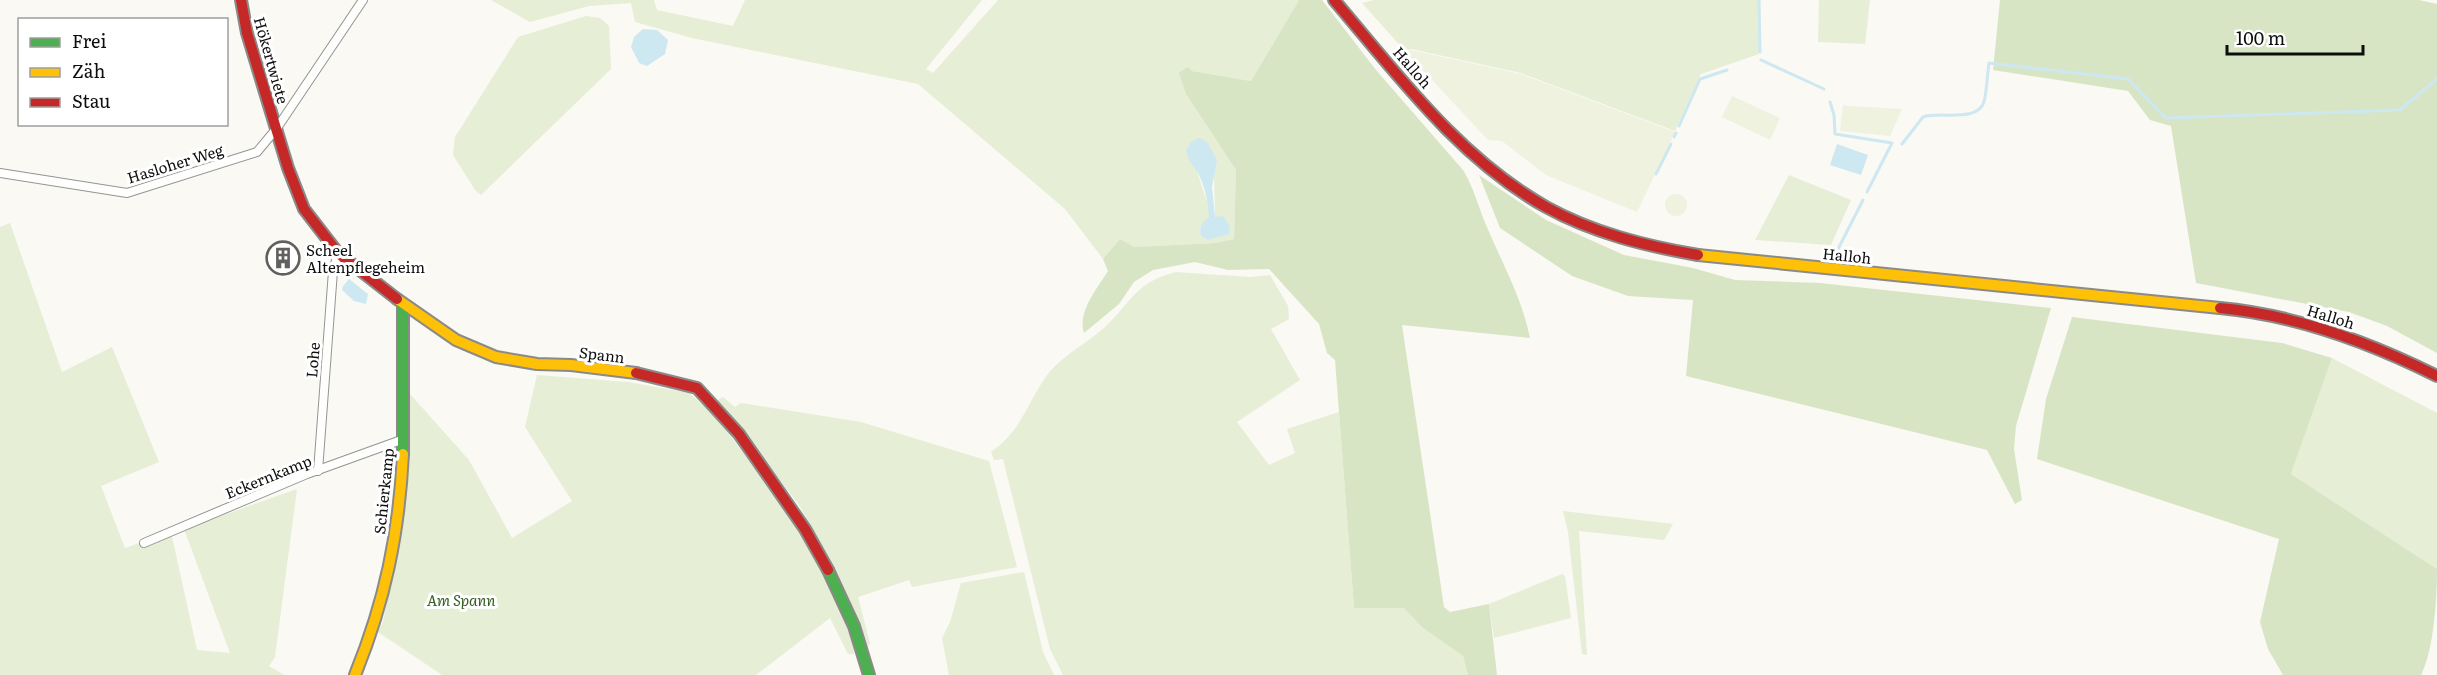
<svg xmlns="http://www.w3.org/2000/svg" width="2437" height="675" font-family="Literata,serif">
<rect width="100%" height="100%" fill="#faf9f4"/>
<!-- green -->
<g fill="#e6eed6" fill-rule="evenodd">
<path d="M491,0h163l3,10 76,16 12,-26h237l-56,69 7,4 65,-73h301l-48,81 -59,-10 -6,23 50,76 -2,69 -18,4 -82,4 -14,-8 -17,20 -38,-50 -147,-125 -226,-46 -57,-16 -4,-19 -42,3 -59,16zM1197,171l17,5 1,41 13,17 -20,6 -7,-4c-2,-10 0,-13 9,-18l-3,-16z"/>
<path d="M1374,0h384l1,54 -58,20 -26,57 -154,-58 -110,-24 -6,2 -43,-48z"/>
<path d="M1819,0h51l-5,44 -47,-2z"/>
<path d="M586,16l14,2 9,8 2,43 -130,126 -6,-5 -22,-35 2,-18 63,-100z"/>
<path d="M1789,175l62,25 -20,45 -76,-5z"/>
<path d="M10,223l52,149 50,-25 47,115 -58,24 24,62 46,-16 26,118 33,3 -46,-124 113,-40 -22,168 -6,9 15,9h-284v-448z"/>
<path d="M1176,272l74,5 20,-2 18,31 1,13 -18,10 29,51 -63,42 32,43 26,-12 -8,-24 52,-17 15,196 50,-1 16,17 43,32 5,19h-405l-13,-26 -47,-190 -9,1 -3,-8c31,-23 34,-44 54,-74 17,-24 43,-34 63,-54 26,-26 29,-42 68,-52z"/>
<path d="M2332,358l105,55v156l-146,-95z"/>
<path d="M537,375l91,7 61,11 28,24 91,125 48,104 -2,8h-6l-18,-36 -74,57h-314l-64,-43 -15,43h-15l25,-59 5,15 5,-9 19,-100 8,-128 59,66 43,78 60,-37 -47,-74z"/>
<path d="M723,397l12,10 6,-4 120,19 128,39 28,106 -105,20 -3,-7 -51,17 12,46 -3,5 -33,-81 -35,-62 -82,-105z"/>
<path d="M1563,511l110,13 -9,16 -85,-9 8,124 -5,-1 -14,-122z"/>
<path d="M1024,572l19,80 11,23h-105l-7,-37 8,-16 11,-39z"/>
<path d="M1562,574l3,2 6,42 -77,20 -5,-34z"/>
</g>
<!-- forest -->
<g fill="#d7e5c5">
<path d="M1299,0h23l54,70 87,100c11,18 15,36 23,55 16,38 36,73 44,113l-128,-13 42,282 6,5 39,-8 8,71h-29l-5,-19 -41,-29 -18,-19h-50l-19,-248 -8,-7 -8,-29 -50,-55 -41,1 -33,-8 -42,8 -19,12 -15,22 -35,29c-7,-21 14,-46 24,-62l-5,-12 17,-20 14,8 82,-4 18,-4 2,-69 -50,-76 -7,-21 9,-6 4,4 59,10z"/>
<path d="M2000,0h419l18,4v349l-50,-27 -38,-14 -153,-29 -25,-157 -21,-6 -22,-29 -135,-21z"/>
<path d="M1479,175l67,45 78,35 69,13 42,12 85,3 231,25 -35,118 -2,23 8,51 -7,4 -28,-54 -301,-74 7,-76 -65,-4 -56,-20 -72,-48z"/>
<path d="M2072,317l210,26 50,15 -41,116 146,95c0,29 -3,81 -16,106h-138l-15,-26 -8,-27 19,-83 -242,-80 9,-60z"/>
</g>
<!-- pitch -->
<g fill="#eef2df">
<path d="M1411,50l110,24 154,58 -38,80 -91,-37 -44,-34 -14,-1 -82,-88z"/>
<path d="M1732,96l48,22 -10,22 -48,-23z"/>
<path d="M1843,105l5,1 54,3 -12,27 -50,-5z"/>
<circle cx="1676" cy="205" r="11"/>
</g>
<!-- water -->
<g fill="#cde8f1">
<path d="M643,29l14,1 11,10 -3,14 -18,12 -8,-3 -8,-16 3,-10z"/>
<path d="M1199,138l8,4 10,18 -5,27 3,30 8,-1 7,10 -1,8 -21,6 -7,-4c-2,-10 0,-13 8,-18 -1,-15 -4,-33 -12,-47 -5,-7 -9,-11 -11,-20l5,-9z"/>
<path d="M1837,144l31,11 -7,20 -31,-10z"/>
<path d="M349,279l19,15 -2,10 -12,-3 -12,-11 1,-4z"/>
</g>
<g fill="none" stroke-linecap="round" stroke-linejoin="round">
<!-- stream -->
<g stroke="#cde8f1" stroke-width="3">
<path d="M1759,0l1,52"/>
<path d="M1761,60l63,29"/>
<path d="M1830,102l4,13 1,19 57,9 -25,49"/>
<path d="M1679,126l21,-47 27,-9"/>
<path d="M1674,137l2,-4"/>
<path d="M1902,144l21,-27c16,-6 54,6 61,-15 3,-12 3,-26 5,-39l139,16 38,39 234,-8 37,-31"/>
<path d="M1656,174l15,-30"/>
<path d="M1835,255l28,-55"/>
</g>
<!-- street casing -->
<g stroke="#949492" stroke-width="10">
<g id="street">
<path d="M0,173l127,20 130,-41 20,-24 86,-128"/>
<path d="M318,471l15,-200 5,-18"/>
<path d="M144,543l163,-69 97,-35"/>
</g>
</g>
<!-- fast casing -->
<g stroke="#8b8a88" stroke-width="14">
<g id="fast">
<path d="M403,454v-150"/>
<path d="M828,570l26,56 15,49"/>
</g>
</g>
<!-- slow casing -->
<g stroke="#8b8a88" stroke-width="14">
<g id="slow">
<path d="M1698,255l522,53"/>
<path d="M397,299l59,41 40,17 41,7 34,1 65,8"/>
<path d="M355,675c30,-74 44,-141 48,-221"/>
</g>
</g>
<!-- jam casing -->
<g stroke="#8b8a88" stroke-width="14">
<g id="jam">
<path d="M241,0l6,33 41,135 16,41 34,44 59,46"/>
<path d="M1334,0c64,75 125,158 212,207 47,26 100,39 152,48"/>
<path d="M2220,308c76,7 149,34 217,68"/>
<path d="M636,373l61,15 42,46 66,95 23,41"/>
</g>
</g>
<!-- street -->
<use href="#street" stroke="#fefefd" stroke-width="8"/>
<!-- fast -->
<use href="#fast" stroke="#4caf50" stroke-width="10"/>
<!-- slow -->
<use href="#slow" stroke="#ffc107" stroke-width="10"/>
<!-- jam -->
<use href="#jam" stroke="#c62828" stroke-width="10"/>
</g>
<!-- icons -->
<defs>
<g id="building-ring" transform="scale(1.725)"><circle r="9.5" fill="#fff" stroke="#61605e" stroke-width="1.5"/><path d="M-4-6H4V6H1V3H-1V6H-4ZM-2.5-4.3h1.7v1.8h-1.7ZM.8-4.3h1.7v1.8H.8ZM-2.5-1h1.7V.8h-1.7ZM.8-1h1.7V.8H.8Z" fill="#61605e"/></g>
</defs>
<g fill-rule="evenodd">
<use href="#building-ring" x="283" y="258"/>
</g>
<g text-anchor="middle" dominant-baseline="central" stroke-width="6" stroke-linejoin="round" paint-order="stroke">
<!-- street labels -->
<g font-size="15" fill="#0e0e0e" stroke="#fff">
<text transform="translate(272 60) rotate(74)">Hökertwiete</text>
<text transform="translate(1413 67) rotate(49)">Halloh</text>
<text transform="translate(175 163) rotate(-17)">Hasloher Weg</text>
<text transform="translate(1847 255) rotate(6)">Halloh</text>
<text transform="translate(2331 316) rotate(17)">Halloh</text>
<text transform="translate(602 354) rotate(7)">Spann</text>
<text transform="translate(312 360) rotate(-85)">Lohe</text>
<text transform="translate(268 476) rotate(-22)">Eckernkamp</text>
<text transform="translate(383 491) rotate(-84)">Schierkamp</text>
</g>
<!-- poi labels -->
<g font-size="15" fill="#0e0e0e" stroke="#fff" text-anchor="start">
<text x="306" y="249">Scheel<tspan x="306" dy="17">Altenpflegeheim</tspan></text>
</g>
<!-- park labels -->
<g font-size="15" font-style="italic" fill="#365f25" stroke="#fff">
<text x="461" y="599">Am Spann</text>
</g>
</g>
<!-- legend -->
<rect x="18" y="18" width="210" height="108" fill="#ffffff" stroke="#9f9f9f" stroke-width="1.5"/>
<rect x="30" y="38" width="30" height="9" fill="#4caf50" stroke="#9f9f9f" stroke-width="1.5"/>
<text x="72" y="48" font-size="18" fill="#0e0e0e">Frei</text>
<rect x="30" y="68" width="30" height="9" fill="#ffc107" stroke="#9f9f9f" stroke-width="1.5"/>
<text x="72" y="78" font-size="18" fill="#0e0e0e">Zäh</text>
<rect x="30" y="98" width="30" height="9" fill="#c62828" stroke="#9f9f9f" stroke-width="1.5"/>
<text x="72" y="108" font-size="18" fill="#0e0e0e">Stau</text>
<!-- scale -->
<path d="M2227 45v9h136v-9" fill="none" stroke="#0e0e0e" stroke-width="3"/>
<text x="2236" y="45" font-size="18" fill="#0e0e0e" stroke="#ffffff" stroke-width="4.5" paint-order="stroke">100 m</text>
</svg>
